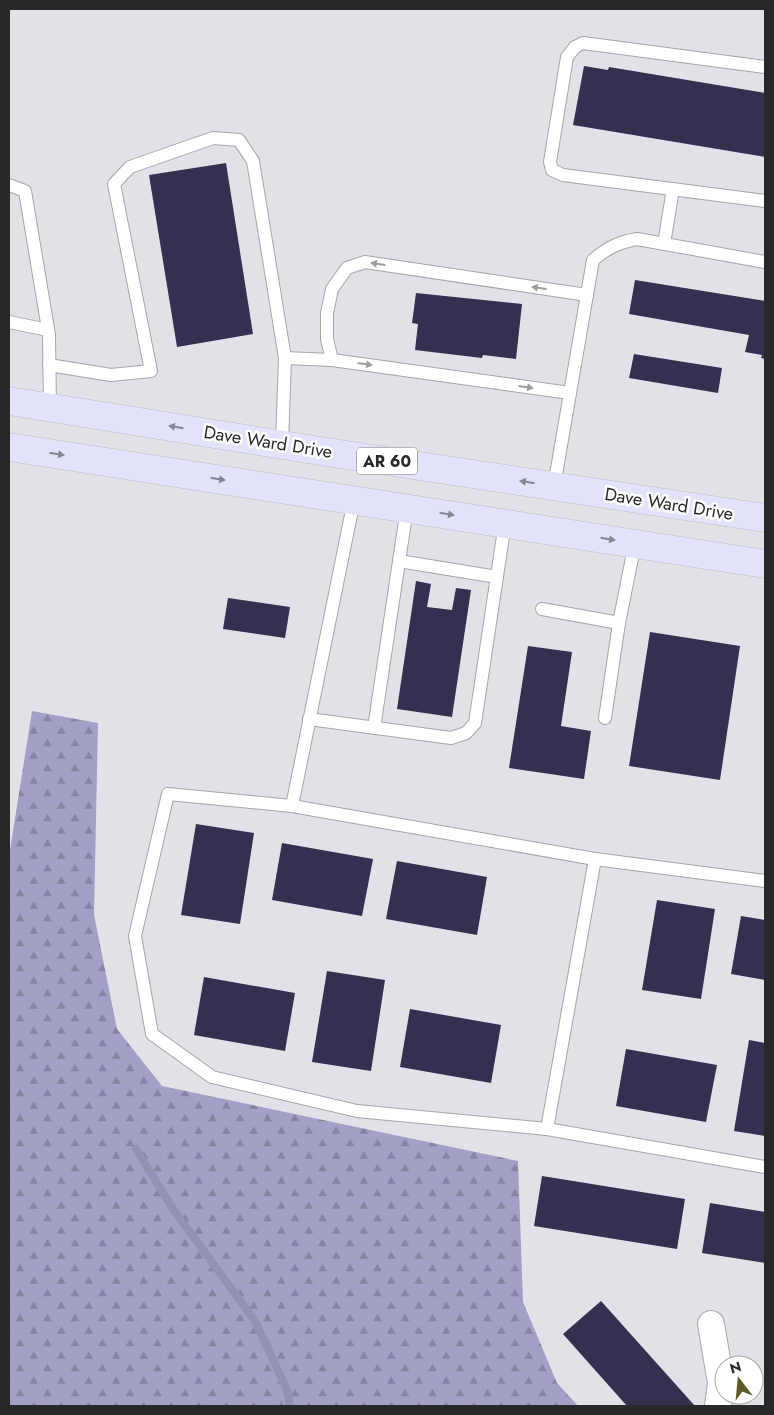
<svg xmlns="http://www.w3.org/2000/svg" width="774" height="1415" font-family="Jost,sans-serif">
<defs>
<pattern id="forest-firs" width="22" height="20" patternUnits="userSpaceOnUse" patternTransform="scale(1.25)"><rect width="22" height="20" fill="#a3a0c7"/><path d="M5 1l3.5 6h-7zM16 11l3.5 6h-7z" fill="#8582a2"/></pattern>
</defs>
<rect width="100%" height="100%" fill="#e2e1e8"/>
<!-- forest -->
<path fill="url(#forest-firs)" d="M32,711l66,12 -4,192 23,114 45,57 356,75 5,141 34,81 21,23h-569v-556h1z"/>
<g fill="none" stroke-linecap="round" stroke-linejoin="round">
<!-- stream -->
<path stroke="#9290b6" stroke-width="8" d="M136,1149l37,60 82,112 32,69 3,16"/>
</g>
<!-- building -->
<g fill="#333050">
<path d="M584,66l24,4 1,-3 156,26v64l-192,-32z"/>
<path d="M226,163l27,171 -76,13 -28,-172z"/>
<path d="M635,280l130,21v58l-4,-1 1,-3 -17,-3 4,-17 -120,-21z"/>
<path d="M416,293l106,11 -6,55 -33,-4 -1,3 -67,-8 3,-26 -6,-1z"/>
<path d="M634,354l88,14 -4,25 -89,-15z"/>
<path d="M416,581l15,3 -4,23 25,3 4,-22 15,2 -19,127 -55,-8z"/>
<path d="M228,598l62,9 -5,31 -62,-9z"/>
<path d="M650,632l90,14 -20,134 -91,-14z"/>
<path d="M528,646l44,6 -11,74 30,5 -7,48 -75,-11z"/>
<path d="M196,824l58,9 -14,91 -59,-9z"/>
<path d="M282,843l91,16 -11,57 -90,-16z"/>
<path d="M397,861l90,16 -10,58 -91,-16z"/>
<path d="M657,900l58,9 -14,90 -59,-9z"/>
<path d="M741,916l24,4v60l-34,-6z"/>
<path d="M327,971l58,9 -14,91 -59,-9z"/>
<path d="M204,977l91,16 -10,58 -91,-16z"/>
<path d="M410,1009l91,16 -10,58 -91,-16z"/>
<path d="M749,1040l16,3v93l-31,-5z"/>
<path d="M626,1049l91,16 -11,57 -90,-16z"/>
<path d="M542,1176l143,23 -8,50 -143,-23z"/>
<path d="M710,1203l55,9v51l-63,-10z"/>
<path d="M601,1301l94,105h-68l-64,-72z"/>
</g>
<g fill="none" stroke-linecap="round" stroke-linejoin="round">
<!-- service casing -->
<g stroke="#a4a4aa" stroke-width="14">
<g id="service">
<path d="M765,67l-182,-24 -8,4 -8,10 -17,105 2,8 11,5 202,26"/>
<path d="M9,185l16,6 24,144 1,73"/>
<path d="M664,244l9,-55"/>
<path d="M9,322l39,8"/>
<path d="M285,358l47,2"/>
<path d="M49,365l62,10 40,-4 -37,-187 16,-17 83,-29 26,2 14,21 32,197 -3,86"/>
<path d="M570,393l-238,-33 -5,-21v-26l5,-24 15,-21 18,-6 222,33"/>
<path d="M554,486l39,-226c14,-12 26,-18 44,-21l128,23"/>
<path d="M399,561l98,16"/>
<path d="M542,609l77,14 -14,95"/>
<path d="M619,623l16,-80"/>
<path d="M309,719l142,19 15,-5 9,-10 30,-200"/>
<path d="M374,728l33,-220"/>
<path d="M292,806l62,-306"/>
<path d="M765,881l-170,-22 -303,-53 -124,-12 -33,142 17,98 60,43 145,34 190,18 218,38"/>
<path d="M547,1129l48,-270"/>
</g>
</g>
<!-- minor casing -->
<g stroke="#a4a4aa" stroke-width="28">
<path id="minor" d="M711,1324l10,59 -3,23"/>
</g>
<!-- primary casing -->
<g stroke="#bebebf" stroke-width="29">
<g id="primary">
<path d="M9,401l324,52 432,65"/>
<path d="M9,447l756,117"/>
</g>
</g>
<!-- service -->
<use href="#service" stroke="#fff" stroke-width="12"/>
<!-- minor -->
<use href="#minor" stroke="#fff" stroke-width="26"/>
<!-- primary -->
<use href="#primary" stroke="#e3e2fb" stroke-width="28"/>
</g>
<!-- one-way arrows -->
<defs><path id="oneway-solid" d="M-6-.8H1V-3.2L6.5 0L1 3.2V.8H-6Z" transform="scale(1.25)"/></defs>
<g fill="#9e9e9f">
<use href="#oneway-solid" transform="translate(378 264) rotate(-172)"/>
<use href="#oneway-solid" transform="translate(539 288) rotate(-172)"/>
<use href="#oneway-solid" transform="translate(365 364) rotate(8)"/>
<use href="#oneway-solid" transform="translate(526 387) rotate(8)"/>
</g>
<g fill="#868592">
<use href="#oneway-solid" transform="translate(176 427) rotate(-171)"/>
<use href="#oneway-solid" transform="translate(57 454) rotate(9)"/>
<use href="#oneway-solid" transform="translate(218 479) rotate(9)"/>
<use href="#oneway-solid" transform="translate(527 482) rotate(-171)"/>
<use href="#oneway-solid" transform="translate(447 514) rotate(9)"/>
<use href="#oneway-solid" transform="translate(608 539) rotate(9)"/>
</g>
<g text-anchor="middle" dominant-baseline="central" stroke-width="5" stroke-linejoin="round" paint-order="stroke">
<!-- shield labels -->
<rect fill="#fff" stroke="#68686a" stroke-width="1" x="357" y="447.5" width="60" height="27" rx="4"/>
<g font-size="16" font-weight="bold" fill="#28282a">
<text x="387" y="461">AR 60</text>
</g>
<!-- street labels -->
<g font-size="18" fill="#28282a" stroke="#fff">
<text transform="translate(268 442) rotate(9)">Dave Ward Drive</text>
<text transform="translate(669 504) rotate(9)">Dave Ward Drive</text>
</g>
</g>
<!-- border -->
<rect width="774" height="1415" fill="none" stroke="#28282a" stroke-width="20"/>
<!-- north arrow -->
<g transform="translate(739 1380) rotate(344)"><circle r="24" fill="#ffffff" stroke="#a9a9aa"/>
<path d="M0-4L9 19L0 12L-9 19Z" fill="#5c5b28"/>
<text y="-8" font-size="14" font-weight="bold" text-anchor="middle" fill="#28282a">N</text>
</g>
</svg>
